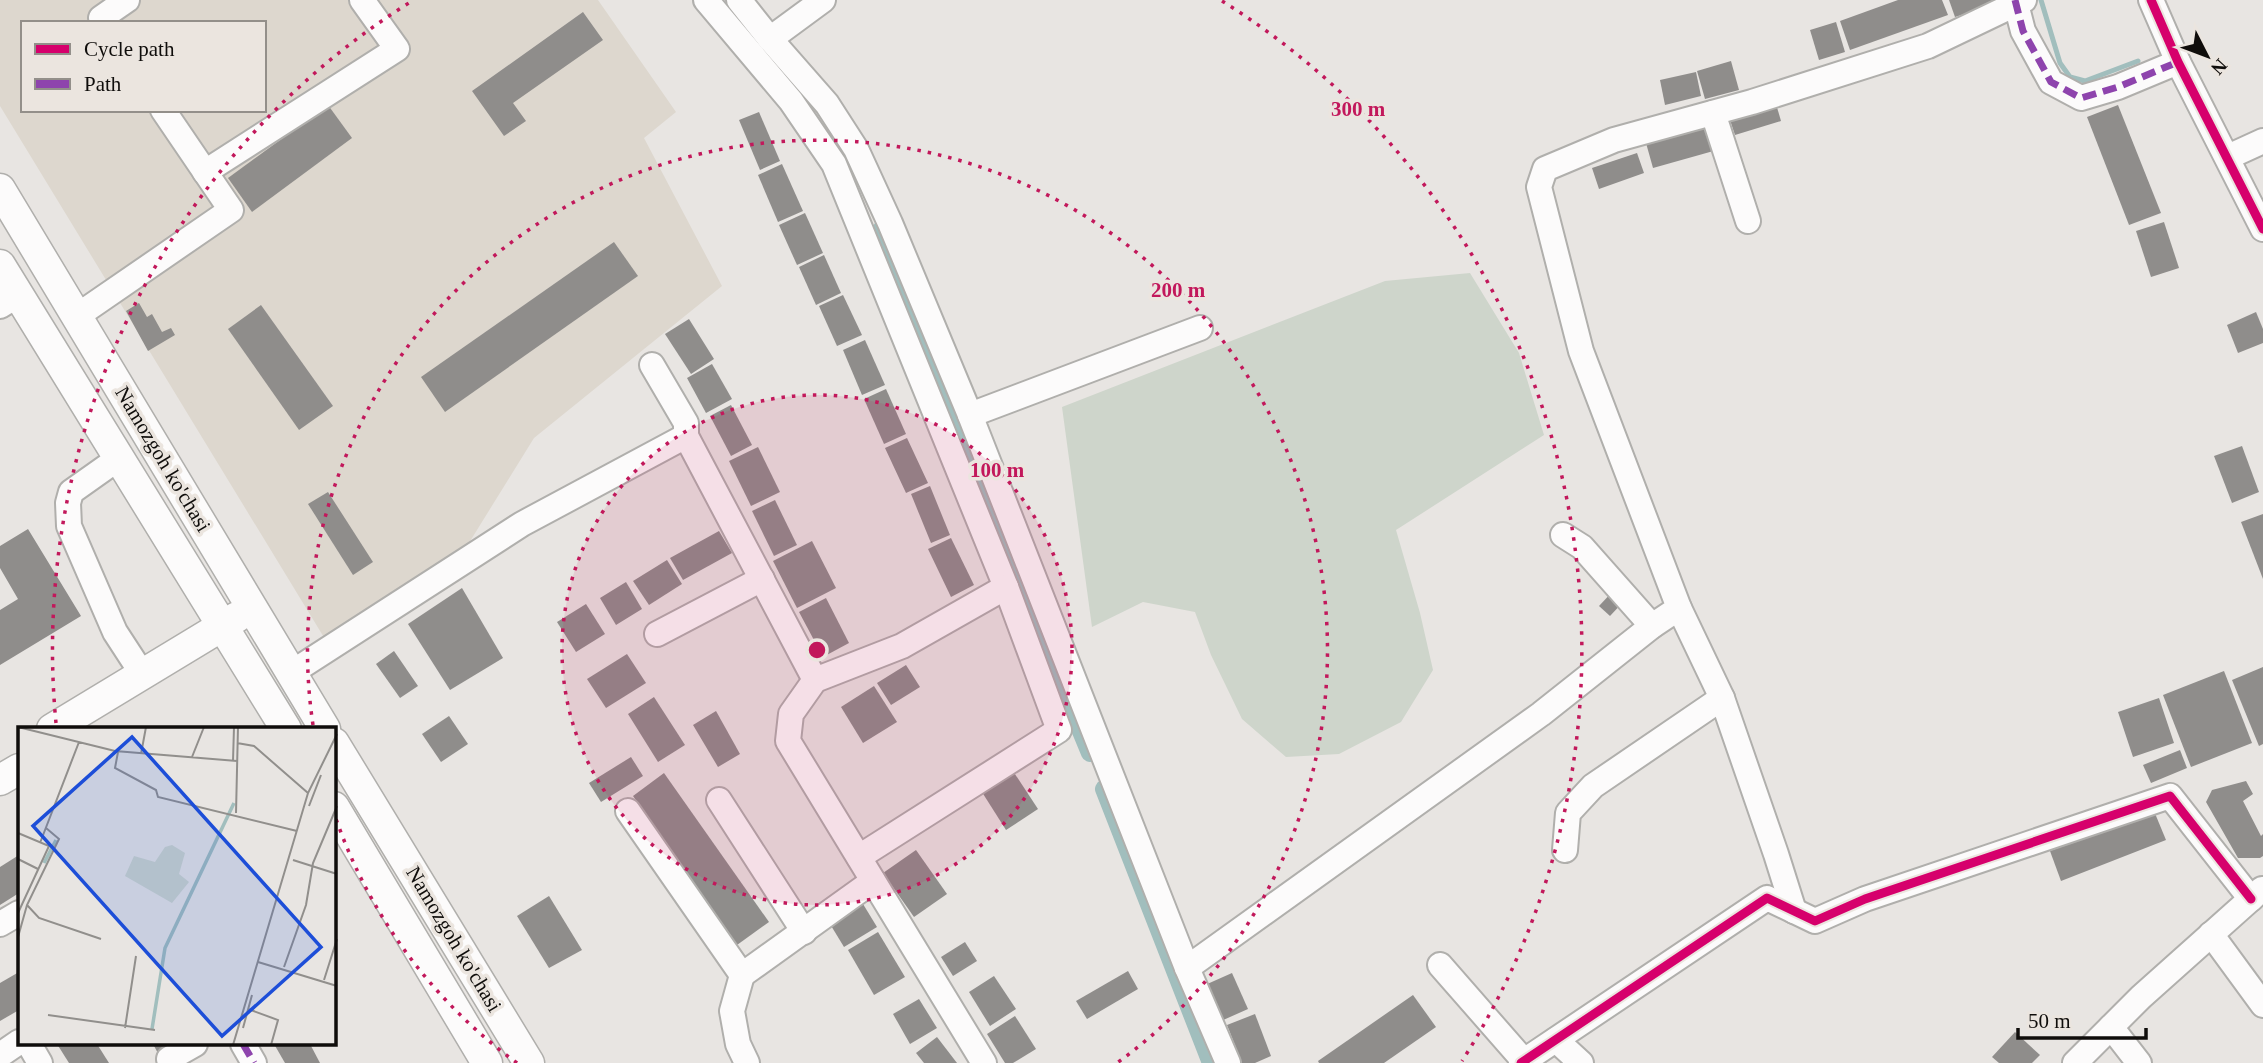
<svg xmlns="http://www.w3.org/2000/svg" width="2263" height="1063" font-family="Georgia,serif">
<rect width="100%" height="100%" fill="#e8e5e2"/>
<!-- built -->
<path fill="#ddd7ce" fill-rule="evenodd" d="M0,0h598l78,112 -32,26 78,148 -188,152 -75,121 -131,85 -328,-538zM23,23h241v87h-241z"/>
<!-- green -->
<path fill="#ced5cb" d="M1470,273l49,80 25,82 -148,95 24,83 13,57 -32,52 -62,32 -53,3 -44,-38 -31,-64 -16,-43 -52,-10 -51,25 -30,-220 323,-126z"/>
<g fill="none" stroke-linecap="round" stroke-linejoin="round">
<!-- stream -->
<path stroke="#a1bebd" stroke-width="5" d="M2041,0l19,63 10,14 15,4 53,-20"/>
<!-- canal -->
<g stroke="#a1bebd" stroke-width="18">
<path d="M881,230l56,154 153,369"/>
<path d="M1104,789l107,274"/>
</g>
</g>
<!-- building -->
<g fill="#8f8d8b">
<path d="M1898,0h44l6,15 -98,35 -10,-29z"/>
<path d="M1949,0h49l1,3 -44,14z"/>
<path d="M583,12l20,28 -90,63 13,18 -22,15 -32,-45z"/>
<path d="M1836,22l9,30 -26,8 -9,-30z"/>
<path d="M1731,61l8,29 -34,9 -8,-28z"/>
<path d="M1696,72l5,24 -36,9 -5,-25z"/>
<path d="M1776,104l5,17 -46,14 -6,-18z"/>
<path d="M328,105l24,33 -100,74 -24,-34z"/>
<path d="M2118,105l43,108 -32,12 -42,-108z"/>
<path d="M759,112l21,49 -20,9 -21,-50z"/>
<path d="M1709,125l8,25 -64,18 -7,-25z"/>
<path d="M1637,153l7,20 -45,16 -7,-21z"/>
<path d="M782,164l21,47 -25,11 -20,-47z"/>
<path d="M805,213l18,40 -26,12 -18,-40z"/>
<path d="M2164,222l15,46 -28,9 -15,-46z"/>
<path d="M614,242l24,34 -193,136 -24,-35z"/>
<path d="M824,255l17,38 -25,12 -17,-38z"/>
<path d="M843,295l19,40 -25,11 -18,-40z"/>
<path d="M139,303l8,14 5,-3 10,18 9,-4 4,7 -27,16 -22,-40z"/>
<path d="M261,305l72,101 -34,24 -71,-101z"/>
<path d="M2256,312l7,17v14l-25,10 -11,-28z"/>
<path d="M689,319l25,40 -23,15 -26,-40z"/>
<path d="M865,340l20,45 -23,10 -19,-45z"/>
<path d="M712,364l20,35 -26,14 -19,-35z"/>
<path d="M886,389l20,45 -22,10 -20,-45z"/>
<path d="M731,405l21,40 -21,11 -21,-40z"/>
<path d="M907,438l21,45 -22,10 -21,-45z"/>
<path d="M2242,446l17,46 -27,11 -18,-47z"/>
<path d="M758,447l22,45 -29,14 -22,-45z"/>
<path d="M930,486l20,49 -19,8 -20,-49z"/>
<path d="M328,492l45,70 -20,13 -45,-71z"/>
<path d="M775,500l22,45 -23,11 -22,-45z"/>
<path d="M2263,514v65l-22,-57z"/>
<path d="M28,529l53,87 -81,49v-55l18,-11 -18,-31v-22z"/>
<path d="M719,531l13,22 -49,27 -13,-22z"/>
<path d="M951,538l23,47 -23,12 -23,-48z"/>
<path d="M812,541l24,47 -39,20 -24,-47z"/>
<path d="M667,560l15,24 -33,21 -16,-24z"/>
<path d="M626,582l16,27 -26,16 -16,-27z"/>
<path d="M462,588l41,70 -53,32 -42,-66z"/>
<path d="M1614,590l11,10 -15,16 -11,-10z"/>
<path d="M826,598l23,45 -26,14 -24,-45z"/>
<path d="M586,604l19,30 -29,18 -19,-30z"/>
<path d="M394,651l24,35 -18,12 -24,-34z"/>
<path d="M627,654l19,29 -40,25 -19,-29z"/>
<path d="M906,665l14,22 -29,18 -14,-22z"/>
<path d="M2263,667v77l-4,2 -27,-66z"/>
<path d="M2224,671l28,72 -61,24 -28,-72z"/>
<path d="M874,686l23,36 -34,21 -22,-36z"/>
<path d="M654,697l31,48 -27,17 -30,-48z"/>
<path d="M2159,698l15,45 -41,14 -15,-45z"/>
<path d="M716,711l24,43 -22,13 -25,-42z"/>
<path d="M449,716l19,28 -27,18 -19,-28z"/>
<path d="M2180,750l7,18 -36,15 -8,-18z"/>
<path d="M631,757l12,19 -42,26 -12,-19z"/>
<path d="M1011,768l27,41 -32,21 -26,-41z"/>
<path d="M664,773l105,149 -32,23 -104,-149z"/>
<path d="M2246,781l7,13 -10,7 18,35 2,-2v22l-3,2h-22l-32,-56 6,-12z"/>
<path d="M2154,811l12,29 -105,41 -11,-30z"/>
<path d="M916,850l31,44 -33,23 -31,-44z"/>
<path d="M19,855v38l-19,12v-38z"/>
<path d="M549,896l33,54 -33,18 -32,-52z"/>
<path d="M863,904l14,23 -33,20 -14,-23z"/>
<path d="M878,932l27,45 -31,18 -26,-45z"/>
<path d="M965,942l12,19 -24,15 -12,-19z"/>
<path d="M1128,971l10,18 -51,30 -11,-18z"/>
<path d="M19,972v38l-19,11v-38z"/>
<path d="M1232,973l16,36 -27,12 -16,-36z"/>
<path d="M994,976l22,33 -26,17 -21,-34z"/>
<path d="M1413,995l23,32 -52,36h-65l-1,-2z"/>
<path d="M919,999l18,29 -27,16 -17,-30z"/>
<path d="M1255,1014l16,42 -16,7h-13l-15,-38z"/>
<path d="M1015,1016l21,33 -23,14h-8l-18,-29z"/>
<path d="M2015,1032l25,23 -8,8h-33l-7,-6z"/>
<path d="M937,1037l20,26h-33l-8,-10z"/>
<path d="M57,1044h40l12,19h-40z"/>
<path d="M153,1044h29l-22,13z"/>
<path d="M274,1044h36l10,19h-35z"/>
</g>
<g fill="none" stroke-linecap="round" stroke-linejoin="round">
<!-- minor casing -->
<g stroke="#b0afac" stroke-width="28">
<g id="minor">
<path d="M706,0l85,101 43,63 172,423 53,143 -200,127"/>
<path d="M739,0l31,39 57,65 29,45 34,74 80,192"/>
<path d="M2015,0l8,31 28,51 30,16 37,-11 60,-25"/>
<path d="M2151,0l27,62 85,167"/>
<path d="M104,23l-3,-5 26,-18"/>
<path d="M770,39l53,-39"/>
<path d="M1713,113l35,108"/>
<path d="M2228,157l35,-16"/>
<path d="M205,172l192,-123 -35,-49"/>
<path d="M0,306l18,-11"/>
<path d="M77,316l154,-106 -68,-100"/>
<path d="M1200,328l-230,87 217,553 41,95"/>
<path d="M652,365l34,58v13l129,244"/>
<path d="M119,458l-48,34 -3,11 1,23 46,106 28,43"/>
<path d="M1563,535l19,12 70,79"/>
<path d="M1679,608l43,90 54,156 18,57"/>
<path d="M657,634l105,-55"/>
<path d="M291,673l231,-149 164,-88"/>
<path d="M719,800l85,132"/>
<path d="M628,811l114,164 -10,36 6,33 9,19"/>
<path d="M1565,850l3,-37 25,-27 129,-88"/>
<path d="M0,924l19,-11"/>
<path d="M2211,934l52,71"/>
<path d="M1440,965l84,96"/>
<path d="M1187,968l354,-254 111,-88 27,-18 -98,-257 -42,-164 6,-18 69,-29 138,-38 176,-56 96,-46"/>
<path d="M742,975l131,-94"/>
<path d="M2111,1027l28,36"/>
<path d="M1556,1040l25,23"/>
<path d="M29,1044l11,19"/>
<path d="M243,1044l11,19"/>
<path d="M0,1055l19,-13"/>
<path d="M169,1059l26,-15"/>
<path d="M984,1063l-196,-322 3,-27 24,-34 87,-34 104,-59"/>
<path d="M1521,1063l246,-165 48,23 50,-22 305,-103 81,103"/>
<path d="M2075,1063l66,-66 121,-108"/>
</g>
</g>
<!-- major casing -->
<g stroke="#b0afac" stroke-width="33">
<g id="major">
<path d="M0,189l325,540"/>
<path d="M0,265l286,464"/>
<path d="M52,729l185,-112"/>
<path d="M334,743l195,320"/>
<path d="M0,780l19,-11"/>
<path d="M334,807l153,256"/>
</g>
</g>
<!-- minor -->
<use href="#minor" stroke="#fcfbfb" stroke-width="24"/>
<!-- major -->
<use href="#major" stroke="#fcfbfb" stroke-width="30"/>
<!-- quiet -->
<g stroke="#8e44ad" stroke-width="7" stroke-dasharray="14 7" stroke-linecap="butt">
<path d="M2015,0l8,31 28,51 30,16 37,-11 60,-25"/>
<path d="M243,1044l11,19"/>
</g>
<!-- cycleway casing -->
<g stroke="#ebe5df" stroke-width="13">
<g id="cycleway">
<path d="M2151,0l27,62 85,167"/>
<path d="M1521,1063l246,-165 48,23 50,-22 305,-103 81,103"/>
</g>
</g>
<!-- cycleway -->
<use href="#cycleway" stroke="#d6006c" stroke-width="9"/>
</g>
<!-- distance rings -->
<circle cx="817" cy="650" r="255" fill="#c2185b" fill-opacity=".12"/>
<g fill="none" stroke="#c2185b" stroke-width="3.5" stroke-dasharray="3.5 7">
<circle cx="817" cy="650" r="255"/>
<path d="M517 1063A510 510 0 0 1 335 816M313 725A510 510 0 1 1 1117 1063"/>
<path d="M56 723A765 765 0 0 1 412 1M1222 1A765 765 0 0 1 1462 1061"/>
</g>
<g text-anchor="middle" dominant-baseline="central" stroke-width="7" stroke-linejoin="round" paint-order="stroke">
<!-- street labels -->
<g font-size="21" fill="#0f0d0b" stroke="#ebe5df">
<text transform="translate(163 459) rotate(59)">Namozgoh ko'chasi</text>
<text transform="translate(454 939) rotate(59)">Namozgoh ko'chasi</text>
</g>
</g>
<!-- overview -->
<g transform="translate(18 727)">
<rect width="318" height="318" fill="#e8e5e2"/>
<path d="M154,118l13,8 -6,21 10,8 -17,21 -47,-27 9,-20 21,6 10,-15z" fill="#ced5cb"/>
<path fill="none" stroke="#a1bebd" stroke-width="3.5" d="M26,136l12,-23M134,302l13,-81 69,-145"/>
<path fill="none" stroke="#918f8c" stroke-width="2" d="M0,0l97,24 122,10M219,16l17,3 54,47M100,25l-3,16 41,22 2,7 139,34M123,27l5,-27M174,30l12,-30M215,34l1,-34M291,79l12,-31M218,86l2,-86M0,106l31,13 -31,67M22,116l39,-101M0,132l20,10M275,133l44,14M9,178l12,13 62,21M0,210l9,-32 32,-66 -13,-11M240,235l79,24M266,240l22,-62 7,-42 24,-57M306,253l13,-41M230,282l30,11 -7,25M30,288l107,15M107,301l11,-72M225,301l9,-33M215,318l75,-252 29,-59"/>
<path fill="#1d4ed8" fill-opacity="0.15" stroke="#1d4ed8" stroke-width="3.5" d="M114,10l189,210 -99,89 -189,-210z"/>
<rect width="318" height="318" fill="none" stroke="#0f0d0b" stroke-width="3.5"/>
</g>
<circle cx="817" cy="650" r="10" fill="#c2185b" stroke="#ebe5df" stroke-width="3.5"/>
<g font-size="21" text-anchor="middle" font-weight="bold" fill="#c2185b" stroke="#ebe5df" stroke-width="7" stroke-linejoin="round" paint-order="stroke">
<text x="1358" y="116">300 m</text>
<text x="1178" y="297">200 m</text>
<text x="997" y="477">100 m</text>
</g>
<!-- legend -->
<rect x="21" y="21" width="245" height="91" fill="#ebe5df" stroke="#938f8a" stroke-width="2"/>
<rect x="35" y="44" width="35" height="10" fill="#d6006c" stroke="#938f8a" stroke-width="2"/>
<text x="84" y="56" font-size="21" fill="#0f0d0b">Cycle path</text>
<rect x="35" y="79" width="35" height="10" fill="#8e44ad" stroke="#938f8a" stroke-width="2"/>
<text x="84" y="91" font-size="21" fill="#0f0d0b">Path</text>
<!-- north arrow -->
<g transform="translate(2207 56) rotate(132)" stroke="#ebe5df" stroke-width="5" paint-order="stroke">
<path d="M0-5L12 26L0 18L-12 26Z" fill="#0f0d0b"/>
<text y="-10" font-size="19" font-weight="bold" text-anchor="middle" fill="#0f0d0b">N</text>
</g>
<!-- scale -->
<path d="M2018 1028v10h128v-10" fill="none" stroke="#0f0d0b" stroke-width="3.5"/>
<text x="2028" y="1028" font-size="21" fill="#0f0d0b" stroke="#ebe5df" stroke-width="5" paint-order="stroke">50 m</text>
</svg>
